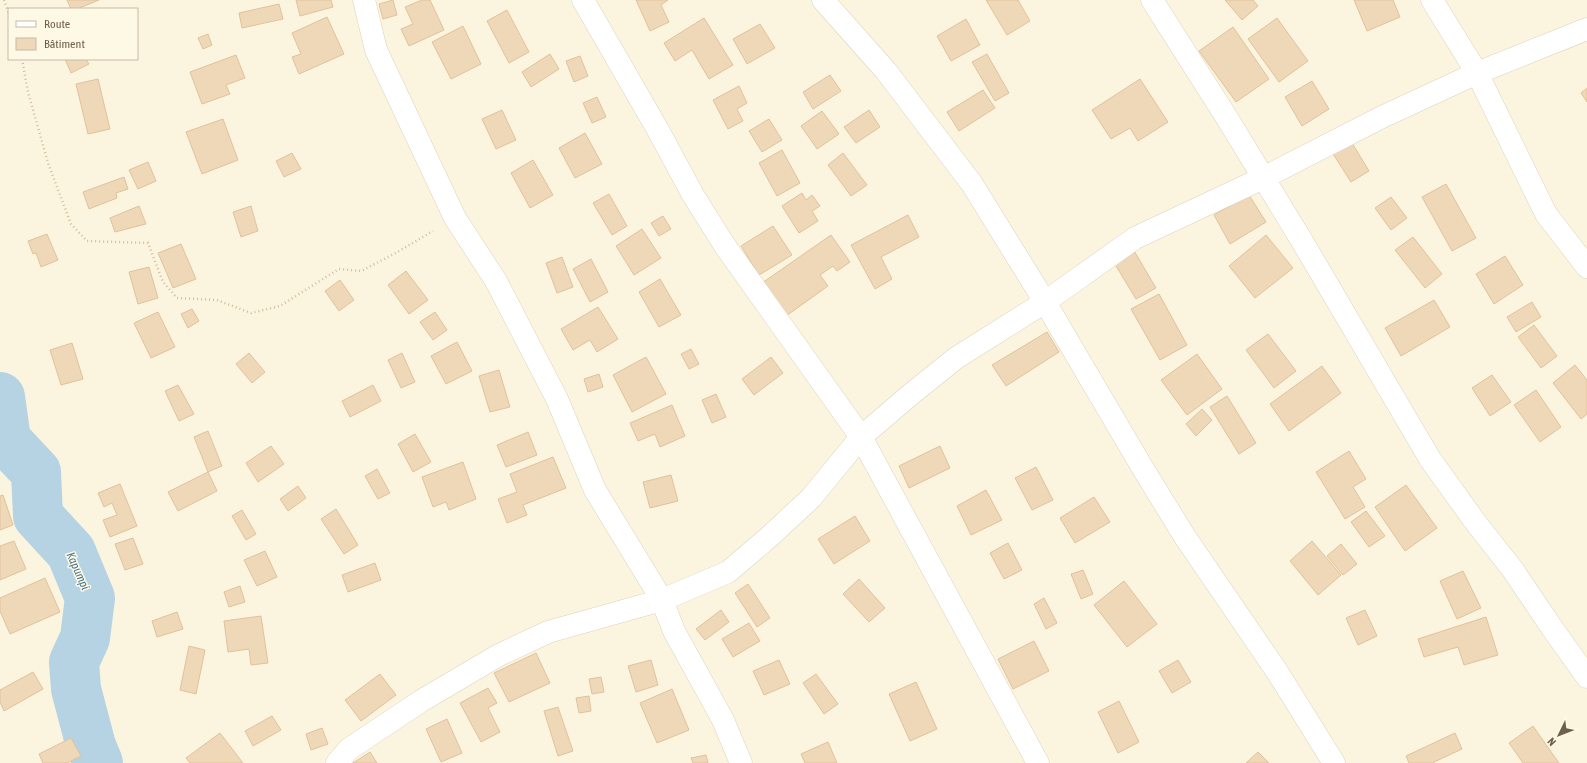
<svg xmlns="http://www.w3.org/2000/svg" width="1587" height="763" font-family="'Asap Condensed',sans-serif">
<rect width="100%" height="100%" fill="#fbf5df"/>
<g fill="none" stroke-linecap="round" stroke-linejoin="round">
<!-- river -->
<path stroke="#b5d3e2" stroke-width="50" d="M0,397l6,43 30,32 2,44 33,36 19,46 -5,40 -11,24 2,27 15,57 7,17"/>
</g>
<!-- building -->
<g fill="#efd8b8" stroke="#e0c29a">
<path d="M67,0h32l-22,9h-6z"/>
<path d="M296,0h35l2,7 -33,9z"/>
<path d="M393,0l4,15 -14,4 -4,-15z"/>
<path d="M422,0h8l14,30 -35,16 -8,-17 12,-5 -8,-17z"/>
<path d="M636,0h32l-7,5 8,17 -19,9z"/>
<path d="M986,0h32l12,21 -23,14z"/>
<path d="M1225,0h28l5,6 -16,14z"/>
<path d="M1354,0h39l7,17 -33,14z"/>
<path d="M279,4l4,15 -41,9 -3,-15z"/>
<path d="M507,10l22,42 -20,11 -22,-42z"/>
<path d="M327,17l17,37 -45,20 -7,-17 9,-3 -9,-21z"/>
<path d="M704,18l29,47 -24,14 -17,-29 -17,11 -11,-18z"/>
<path d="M1277,18l31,43 -29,21 -31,-43z"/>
<path d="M966,19l14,26 -29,16 -14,-25z"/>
<path d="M760,24l15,24 -28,16 -14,-25z"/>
<path d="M463,26l18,38 -30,15 -19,-37z"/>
<path d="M1233,27l36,52 -33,23 -37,-51z"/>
<path d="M208,34l4,11 -9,4 -5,-11z"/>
<path d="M550,54l9,15 -28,18 -9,-15z"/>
<path d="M987,54l22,39 -14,8 -23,-39z"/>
<path d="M236,55l9,23 -19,7 4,9 -28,10 -12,-32z"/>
<path d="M580,56l8,20 -14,6 -8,-21z"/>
<path d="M65,59h21l3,5 -18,9z"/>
<path d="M830,75l11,16 -28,18 -10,-17z"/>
<path d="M98,79l12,50 -22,5 -12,-50z"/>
<path d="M1140,79l28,43 -30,19 -8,-13 -19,11 -19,-29z"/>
<path d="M1312,81l17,28 -27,17 -17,-29z"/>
<path d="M739,86l8,17 -10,6 6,12 -15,8 -15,-29z"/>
<path d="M1587,88v14l-6,-9z"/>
<path d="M983,90l12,18 -36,23 -12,-19z"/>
<path d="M597,97l9,20 -14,6 -9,-20z"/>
<path d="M502,110l14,30 -20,9 -14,-30z"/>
<path d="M869,110l11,17 -24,16 -12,-16z"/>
<path d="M822,111l17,23 -22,15 -16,-23z"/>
<path d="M223,119l15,41 -36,14 -16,-42z"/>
<path d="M769,119l13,21 -20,12 -13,-21z"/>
<path d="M585,133l17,31 -27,14 -16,-30z"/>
<path d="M1349,138l20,33 -18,11 -21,-33z"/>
<path d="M782,150l18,33 -23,13 -18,-33z"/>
<path d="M292,153l9,16 -17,8 -8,-16z"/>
<path d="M843,153l24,32 -16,11 -23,-31z"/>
<path d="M533,160l20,35 -23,13 -19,-35z"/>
<path d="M148,162l8,19 -18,8 -9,-19z"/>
<path d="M124,177l4,12 -12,4 1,5 -28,11 -6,-17z"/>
<path d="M1446,184l30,54 -24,13 -30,-54z"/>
<path d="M802,193l4,7 6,-5 8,11 -8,5 6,10 -19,12 -17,-27z"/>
<path d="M609,194l18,32 -15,9 -19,-32z"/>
<path d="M1249,195l17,27 -36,22 -16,-29z"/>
<path d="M1391,197l16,21 -16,12 -16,-22z"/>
<path d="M139,206l7,18 -31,8 -5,-14z"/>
<path d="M251,206l7,25 -17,6 -8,-25z"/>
<path d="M908,215l11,22 -38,20 11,22 -17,10 -24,-44z"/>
<path d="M663,216l8,13 -12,7 -8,-13z"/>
<path d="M773,226l19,29 -33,20 -18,-29z"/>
<path d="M642,229l19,29 -27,17 -18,-29z"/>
<path d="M47,234l11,26 -17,7 -5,-14 -3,1 -5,-13z"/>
<path d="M831,235l19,27 -13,9 -4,-5 -13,9 8,11 -42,30 -24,-33z"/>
<path d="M1266,235l27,33 -38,30 -26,-32z"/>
<path d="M1413,237l29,37 -17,14 -30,-38z"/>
<path d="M181,244l15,35 -23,9 -15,-35z"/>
<path d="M1133,249l23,39 -20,11 -23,-38z"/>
<path d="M1505,256l18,29 -29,19 -18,-30z"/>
<path d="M562,257l11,30 -16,6 -11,-30z"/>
<path d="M591,259l17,33 -18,10 -17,-33z"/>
<path d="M149,267l9,31 -20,6 -9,-32z"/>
<path d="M406,271l22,29 -19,14 -21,-29z"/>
<path d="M660,279l21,36 -22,12 -20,-35z"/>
<path d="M340,280l14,20 -15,11 -14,-20z"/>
<path d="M1159,294l28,51 -27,15 -29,-51z"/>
<path d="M1434,300l16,27 -49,29 -16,-28z"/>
<path d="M1532,302l9,15 -25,15 -9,-15z"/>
<path d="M598,307l20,32 -21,13 -7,-12 -17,10 -12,-21z"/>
<path d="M192,309l7,12 -11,7 -7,-14z"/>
<path d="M158,312l17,35 -24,11 -17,-35z"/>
<path d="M435,312l12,18 -14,10 -13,-18z"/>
<path d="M1534,325l23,31 -16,12 -23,-31z"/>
<path d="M1047,332l12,20 -53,34 -14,-21z"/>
<path d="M1268,334l28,37 -22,17 -28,-38z"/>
<path d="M457,342l15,29 -26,13 -15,-28z"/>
<path d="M72,343l11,36 -22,6 -11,-35z"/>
<path d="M691,349l8,15 -10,5 -8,-15z"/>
<path d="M249,353l16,19 -13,11 -16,-19z"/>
<path d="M402,353l13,29 -14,6 -13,-28z"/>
<path d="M1197,354l25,35 -35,26 -26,-35z"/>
<path d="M646,357l20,37 -34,18 -19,-37z"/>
<path d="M771,357l12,16 -29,22 -12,-16z"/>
<path d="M1575,365l12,15v34l-6,5 -28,-36z"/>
<path d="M1322,366l19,27 -52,38 -19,-27z"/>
<path d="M499,370l11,37 -20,5 -11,-36z"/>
<path d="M599,374l4,13 -15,5 -4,-13z"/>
<path d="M1492,375l19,27 -21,14 -18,-28z"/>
<path d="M178,385l16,29 -15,7 -14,-30z"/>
<path d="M373,385l8,16 -31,16 -8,-16z"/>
<path d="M1536,390l25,37 -21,15 -26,-37z"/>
<path d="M716,394l10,23 -14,6 -10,-23z"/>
<path d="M1227,396l29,47 -17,11 -29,-47z"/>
<path d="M672,405l13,31 -25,11 -5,-13 -17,7 -8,-18z"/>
<path d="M1202,409l10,11 -16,16 -10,-12z"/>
<path d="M208,431l14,35 -14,6 -14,-35z"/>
<path d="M528,432l9,23 -31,12 -9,-22z"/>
<path d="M415,434l16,28 -18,10 -15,-28z"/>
<path d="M271,446l13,18 -26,18 -12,-19z"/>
<path d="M940,446l10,22 -41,20 -10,-22z"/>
<path d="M1349,451l17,28 -13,8 12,20 -20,12 -29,-47z"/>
<path d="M553,457l13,31 -43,17 4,10 -20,8 -9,-24 19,-7 -7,-18z"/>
<path d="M463,462l13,37 -27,11 -3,-8 -13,5 -11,-30z"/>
<path d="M1036,467l17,33 -21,10 -17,-32z"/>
<path d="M377,469l13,24 -12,6 -13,-23z"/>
<path d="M208,472l9,19 -39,20 -10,-19z"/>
<path d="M671,475l7,26 -28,7 -7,-26z"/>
<path d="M120,484l17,42 -27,11 -7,-17 14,-5 -5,-12 -8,4 -6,-14z"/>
<path d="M1406,485l31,43 -32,23 -30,-44z"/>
<path d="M298,486l8,12 -18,13 -8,-12z"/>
<path d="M986,490l16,30 -31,15 -14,-29z"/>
<path d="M3,495l10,30 -13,5v-34z"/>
<path d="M1094,497l16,25 -35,21 -15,-25z"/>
<path d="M336,509l22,36 -14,9 -23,-35z"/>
<path d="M242,510l14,24 -10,6 -14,-24z"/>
<path d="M1366,511l19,25 -16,11 -18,-25z"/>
<path d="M855,516l15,25 -36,23 -16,-25z"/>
<path d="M133,538l10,26 -18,6 -10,-26z"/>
<path d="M14,541l12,28 -26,11v-34z"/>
<path d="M1312,541l29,34 -23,20 -28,-34z"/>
<path d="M1008,543l14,27 -18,9 -14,-26z"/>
<path d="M1341,544l16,20 -14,11 -16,-19z"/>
<path d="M265,551l12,26 -20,9 -13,-26z"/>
<path d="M375,563l6,17 -33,12 -6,-17z"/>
<path d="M1083,570l10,24 -12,5 -10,-25z"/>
<path d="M1463,571l18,37 -24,11 -17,-38z"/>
<path d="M45,578l15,34 -50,22 -10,-23v-13z"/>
<path d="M859,579l26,29 -16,14 -26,-28z"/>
<path d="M1124,581l33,43 -30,23 -33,-42z"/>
<path d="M748,584l22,34 -13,9 -22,-34z"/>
<path d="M240,586l5,16 -16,5 -5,-15z"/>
<path d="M1044,598l13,25 -11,6 -12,-25z"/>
<path d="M721,610l8,12 -24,18 -9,-11z"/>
<path d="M1365,610l12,26 -19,9 -12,-27z"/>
<path d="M177,612l6,17 -26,8 -5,-16z"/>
<path d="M261,616l7,47 -17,2 -2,-16 -21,3 -4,-31z"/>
<path d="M1486,617l12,38 -34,10 -6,-18 -34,10 -6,-18z"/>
<path d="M749,623l11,18 -27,16 -11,-18z"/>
<path d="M1034,641l15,30 -36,18 -15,-30z"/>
<path d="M189,646l16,4 -9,44 -16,-4z"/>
<path d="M536,653l14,30 -41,19 -15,-29z"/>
<path d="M651,660l7,25 -22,7 -8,-26z"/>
<path d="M779,660l11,24 -26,11 -11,-24z"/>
<path d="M1178,660l13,22 -19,11 -13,-22z"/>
<path d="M33,672l10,17 -39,22 -4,-9v-12z"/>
<path d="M380,674l16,21 -35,26 -16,-21z"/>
<path d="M816,674l22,30 -14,10 -21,-31z"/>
<path d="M601,677l3,15 -12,2 -3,-15z"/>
<path d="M916,682l21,47 -27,12 -21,-47z"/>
<path d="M488,688l9,15 -9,5 12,24 -19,10 -21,-39z"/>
<path d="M672,689l17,41 -32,13 -17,-40z"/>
<path d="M589,696l2,15 -12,2 -3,-15z"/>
<path d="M1119,701l20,41 -21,11 -20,-41z"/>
<path d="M558,707l15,44 -15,5 -14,-45z"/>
<path d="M272,716l9,14 -28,16 -8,-15z"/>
<path d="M447,719l15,34 -21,9 -15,-33z"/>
<path d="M1533,726l26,37h-36l-14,-20z"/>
<path d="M322,728l6,16 -17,6 -5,-16z"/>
<path d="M220,733l23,30h-53l-4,-5z"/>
<path d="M1455,733l7,16 -30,14h-23l-3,-7z"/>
<path d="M71,738l10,18 -14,7h-24l-4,-9z"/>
<path d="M828,742l9,21h-32l-4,-9z"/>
<path d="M370,752l7,11h-24z"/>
<path d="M1258,752l11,11h-23z"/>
<path d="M706,755l2,8h-15l-2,-5z"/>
</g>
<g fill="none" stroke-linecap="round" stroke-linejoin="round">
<!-- minor casing -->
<g stroke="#ded2bc" stroke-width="23">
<g id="minor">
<path d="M364,0l12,50 79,168 41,63 61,118 38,91 67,110 12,31 49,89 18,43"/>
<path d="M583,0l75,130 35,65 32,51 136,191 177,326"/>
<path d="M823,0l63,71 86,113 73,118 97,165 43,70 93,136 56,90"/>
<path d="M1152,0l75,118 75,123 128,218 46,64 37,47 39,58 35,49"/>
<path d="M1432,0l45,73 69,141 41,53"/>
<path d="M337,763l12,-14 72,-48 78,-46 49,-23 114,-32 66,-28 41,-35 42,-39 50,-61 49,-42 46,-37 89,-56 90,-64 128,-60 119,-61 95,-44 110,-44"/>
</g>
</g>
<!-- path -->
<g stroke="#d3bc9c" stroke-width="2.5" stroke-dasharray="1 3" stroke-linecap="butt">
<path d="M4,0l5,14"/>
<path d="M22,59l6,33 20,71 23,61 16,17 61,2 15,39 14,16 40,2 34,13 29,-7 59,-37 22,2 33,-17 39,-23"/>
</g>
<!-- minor -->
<use href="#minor" stroke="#fff" stroke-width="22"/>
</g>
<g text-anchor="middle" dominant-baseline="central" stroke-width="3" stroke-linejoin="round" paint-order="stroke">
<!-- water labels -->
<g font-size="12" font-style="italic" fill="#4a778f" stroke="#fef9e5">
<text transform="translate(78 571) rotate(66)">Kapumpi</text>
</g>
</g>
<!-- legend -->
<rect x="8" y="8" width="130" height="52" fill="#fef9e5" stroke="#c5bba7"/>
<rect x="16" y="21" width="20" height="6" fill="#ffffff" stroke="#c5bba7"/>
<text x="44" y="28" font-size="12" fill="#6f5e49">Route</text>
<rect x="16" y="38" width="20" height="12" fill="#efd8b8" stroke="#c5bba7"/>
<text x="44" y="48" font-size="12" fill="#6f5e49">Bâtiment</text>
<!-- north arrow -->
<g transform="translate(1559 735) rotate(227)" stroke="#fef9e5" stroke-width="3" paint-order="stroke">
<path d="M0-3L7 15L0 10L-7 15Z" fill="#6f5e49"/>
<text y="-6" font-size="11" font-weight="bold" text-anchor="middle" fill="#6f5e49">N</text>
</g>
</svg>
